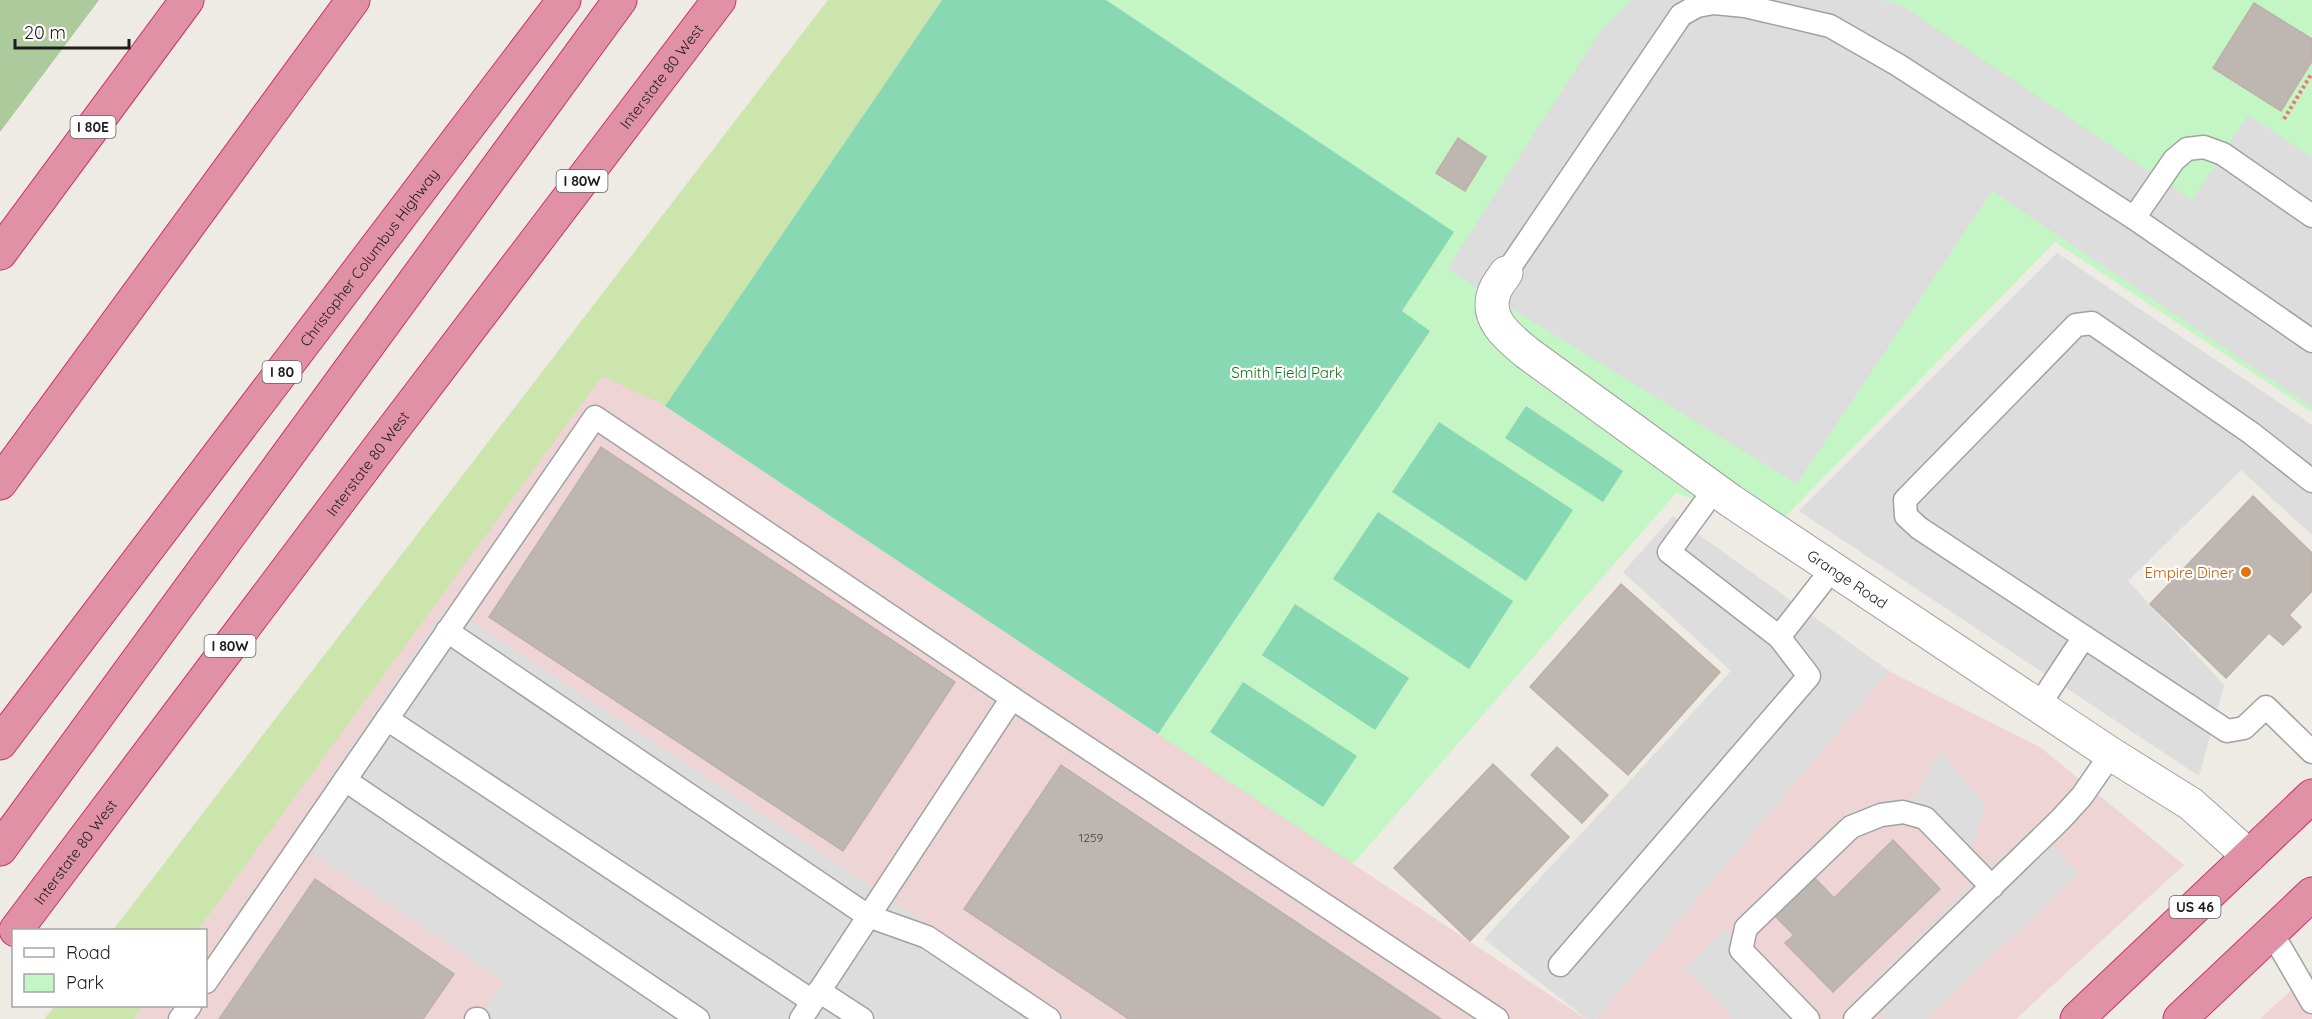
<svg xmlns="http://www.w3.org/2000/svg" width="2312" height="1019" font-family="Quicksand,sans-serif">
<rect width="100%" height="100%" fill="#eeeae4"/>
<!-- commercial -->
<g fill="#eed4d5">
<path d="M602,375l63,31 921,613h-1452l9,-13h63v-76h-8z"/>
<path d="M1889,671l151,76 144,118 -168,154h-420z"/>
<path d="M2312,971v48h-52z"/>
</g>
<!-- grass -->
<g fill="#cce5ad">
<path d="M828,0h114l-277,406 -63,-30 -404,554h-85z"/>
<path d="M55,1006h88l-9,13h-90z"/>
</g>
<!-- forest -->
<path fill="#adca9c" d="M0,0h99l-99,132z"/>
<!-- park -->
<path fill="#c4f5c4" d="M942,0h1370v412l-257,-170 -281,286 -98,-35 -323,371 -688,-458z"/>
<!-- pitch -->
<g fill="#87d8b3">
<path d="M942,0h164l348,232 -52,79 28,20 -272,403 -493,-328z"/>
<path d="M1526,406l97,65 -20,31 -98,-64z"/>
<path d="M1439,422l134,88 -47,71 -134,-89z"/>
<path d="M1378,512l135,89 -44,68 -136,-90z"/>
<path d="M1295,604l114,74 -34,52 -113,-75z"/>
<path d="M1243,682l114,74 -34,51 -113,-75z"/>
</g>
<!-- parking -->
<g fill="#ddd">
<path d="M1631,0h250l20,5 291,195 56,-85 64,42v250l-320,-216 -195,293 -350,-215 154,-239z"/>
<path d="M2057,253l255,172v110l-71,-65 -113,111 96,104 -25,91 -400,-265z"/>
<path d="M1673,516l216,155 -293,348h-9l-103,-80 247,-268 -108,-99z"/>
<path d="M447,605l623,414h-592l25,-38 -213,-143z"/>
<path d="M1940,750l46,57 -21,58 -54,-58z"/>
<path d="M2033,826l45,47 -151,146h-40l-26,-27z"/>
<path d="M1724,929l90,90h-80l-50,-50z"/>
</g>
<!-- building -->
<g fill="#beb6b1" stroke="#beb0a8" stroke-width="1.5">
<path d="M2254,3l58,36v22l-31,50 -68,-43z"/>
<path d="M1458,138l28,19 -21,34 -29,-18z"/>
<path d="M601,447l354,235 -112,169 -354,-234z"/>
<path d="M2253,496l59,57v38l-23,24 12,12 -18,18 -14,-12 -43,45 -76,-74z"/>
<path d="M1621,584l99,88 -92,103 -98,-88z"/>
<path d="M1557,747l51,48 -26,28 -51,-48z"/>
<path d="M1493,764l76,73 -99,104 -76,-73z"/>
<path d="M1061,765l380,254h-312l-165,-110z"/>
<path d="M1893,840l47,49 -107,103 -48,-49 9,-8 -22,-22 40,-38 22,23z"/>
<path d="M315,879l139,95 -31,45h-204z"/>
</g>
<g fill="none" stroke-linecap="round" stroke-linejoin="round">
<!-- lane casing -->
<g stroke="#a1a1a1" stroke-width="25">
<g id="lane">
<path d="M2134,218l40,-58 13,-11 17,-2 19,7 89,62"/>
<path d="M1506,273l175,-258 16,-9 17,-3 31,3 85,20 68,39 236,153 178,123"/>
<path d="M2312,481l-61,-48 -159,-110 -16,2 -171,175 1,16 13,12 308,203 17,-3 22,-21 46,45"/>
<path d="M1715,489l-46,63 110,85"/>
<path d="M447,631l421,285 59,21 122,82"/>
<path d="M2039,705l45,-68"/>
<path d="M387,719l425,282"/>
<path d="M345,780l353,239"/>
<path d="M2272,933l40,69"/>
<path d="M1560,965l249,-289 -30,-39 54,-69"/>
<path d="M206,982l389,-565 417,281 485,321"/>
<path d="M819,991l43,28"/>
<path d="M180,1019l10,-13"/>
<path d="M476,1019h2"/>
<path d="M801,1019l211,-321"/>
<path d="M1808,1019l-67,-69 5,-22 105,-101 30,-12 22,-3 22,6 67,69"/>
<path d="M1855,1019l205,-199 22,-24 29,-42"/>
</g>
</g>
<!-- street casing -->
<g stroke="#a1a1a1" stroke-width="35">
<g id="street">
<path id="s1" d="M1506,273c-4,6 -10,13 -12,20 -9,26 14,44 32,59l205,149 380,253 80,50 58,52"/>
</g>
</g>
<!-- highway casing -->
<g stroke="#cd3070" stroke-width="35">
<g id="highway">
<path d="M0,253l187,-253"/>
<path d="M0,483l353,-483"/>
<path id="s2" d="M0,743l564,-743"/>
<path d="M0,849l620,-849"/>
<path id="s3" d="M16,930l362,-481 341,-449"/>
<path d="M2077,1019l235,-223"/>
<path d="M2180,1019l132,-125"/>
</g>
</g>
<!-- path -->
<path stroke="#f07773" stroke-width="4" stroke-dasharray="3 3" stroke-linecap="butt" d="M2284,119l28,-46"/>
<!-- lane -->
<use href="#lane" stroke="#fff" stroke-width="22"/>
<!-- street -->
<use href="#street" stroke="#fff" stroke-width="33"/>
<!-- highway -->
<use href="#highway" stroke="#e091a5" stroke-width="33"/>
</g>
<!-- markers -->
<circle fill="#e8710a" stroke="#fff" stroke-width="2" cx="2246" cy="572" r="6"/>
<g text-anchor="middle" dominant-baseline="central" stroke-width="4.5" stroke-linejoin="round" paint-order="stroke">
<!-- number labels -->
<g font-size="12" fill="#454342">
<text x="1091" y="837">1259</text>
</g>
<!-- shield labels -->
<g fill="#fff" stroke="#616161" stroke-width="1.5">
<rect x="70.5" y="116" width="45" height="22" rx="4.5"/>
<rect x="556.5" y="170" width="51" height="22" rx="4.5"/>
<rect x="262.5" y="361" width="39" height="22" rx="4.5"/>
<rect x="204.5" y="635" width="51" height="22" rx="4.5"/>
<rect x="2169.5" y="896" width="51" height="22" rx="4.5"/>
</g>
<g font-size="14" font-weight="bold" fill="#1d1d1d">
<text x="93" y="127">I 80E</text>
<text x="582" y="181">I 80W</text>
<text x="282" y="372">I 80</text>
<text x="230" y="646">I 80W</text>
<text x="2195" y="907">US 46</text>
</g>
<!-- street labels -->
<g font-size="15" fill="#1d1d1d" stroke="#fff">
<text stroke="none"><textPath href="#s3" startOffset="1070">Interstate 80 West</textPath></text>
<text stroke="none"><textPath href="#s2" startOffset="610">Christopher Columbus Highway</textPath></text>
<text stroke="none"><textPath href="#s3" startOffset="584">Interstate 80 West</textPath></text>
<text stroke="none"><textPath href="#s1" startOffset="489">Grange Road</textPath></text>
<text stroke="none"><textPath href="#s3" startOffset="98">Interstate 80 West</textPath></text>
</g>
<!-- park labels -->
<g font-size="15" fill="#137414" stroke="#fff">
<text x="1287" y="372">Smith Field Park</text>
</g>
<!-- food labels -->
<g font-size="15" fill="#c56008" stroke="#fff" text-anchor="end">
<text x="2234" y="572">Empire Diner</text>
</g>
</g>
<!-- legend -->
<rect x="12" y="929" width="195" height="78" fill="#ffffff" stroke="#a5a5a5" stroke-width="1.5"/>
<rect x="24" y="948" width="30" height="9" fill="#ffffff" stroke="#a5a5a5" stroke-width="1.5"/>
<text x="66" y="959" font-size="18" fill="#1d1d1d">Road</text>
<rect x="24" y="974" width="30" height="18" fill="#c4f5c4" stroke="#a5a5a5" stroke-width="1.5"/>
<text x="66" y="989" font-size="18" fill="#1d1d1d">Park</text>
<!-- scale -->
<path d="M15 39v9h114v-9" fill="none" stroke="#1d1d1d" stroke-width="3"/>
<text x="24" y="39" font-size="18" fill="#1d1d1d" stroke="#ffffff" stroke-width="4.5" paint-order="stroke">20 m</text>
</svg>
